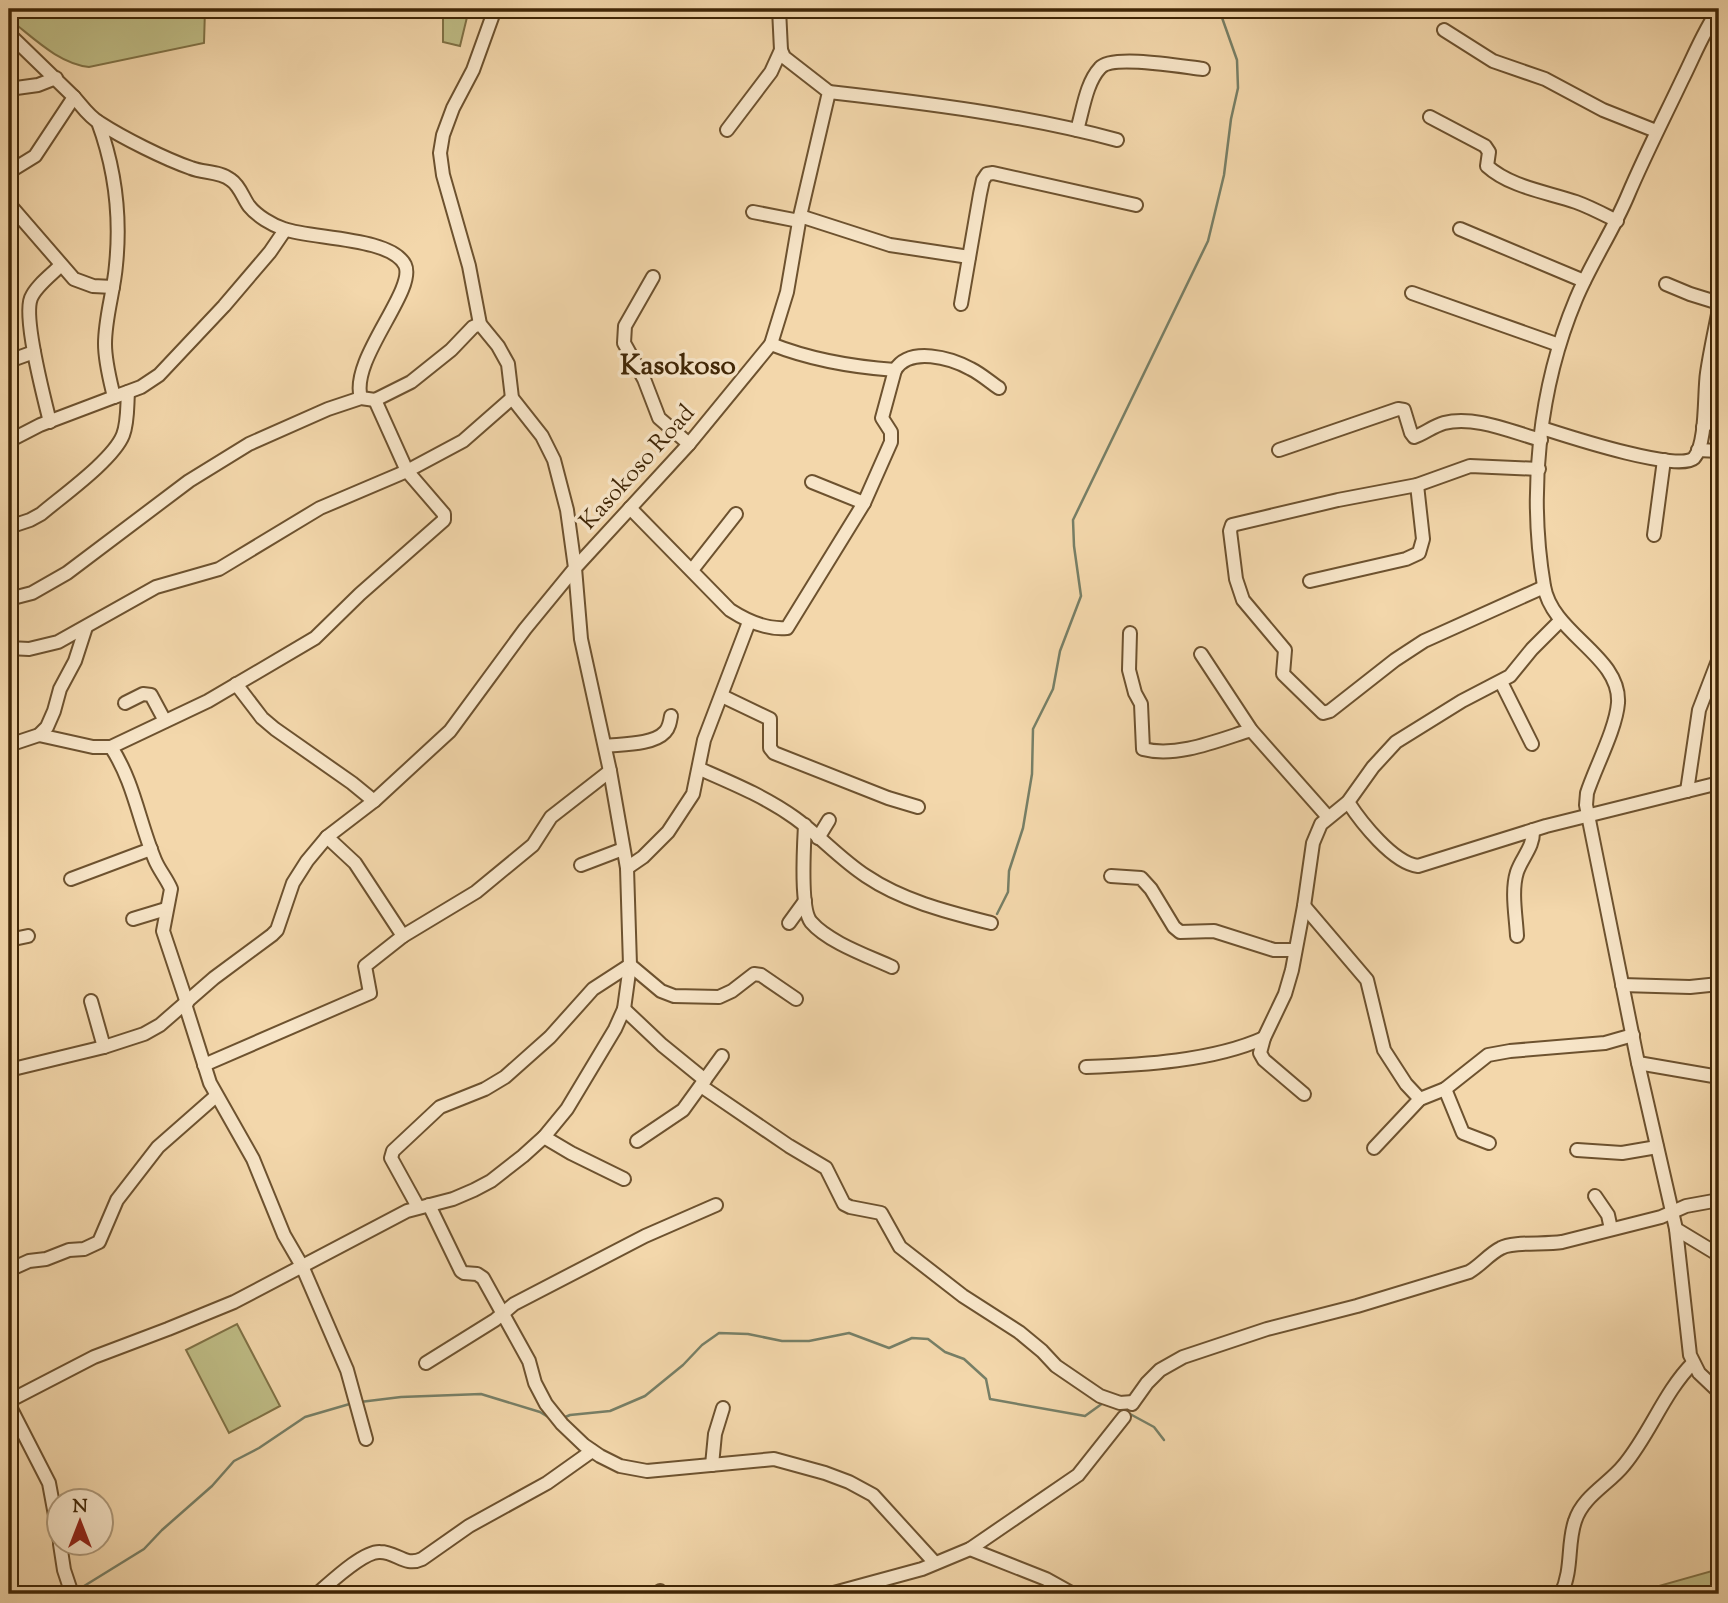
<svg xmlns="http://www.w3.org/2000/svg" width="1728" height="1603" font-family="'Sorts Mill Goudy',serif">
<rect width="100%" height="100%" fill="#f3d7ab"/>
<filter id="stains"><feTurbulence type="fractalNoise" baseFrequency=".00286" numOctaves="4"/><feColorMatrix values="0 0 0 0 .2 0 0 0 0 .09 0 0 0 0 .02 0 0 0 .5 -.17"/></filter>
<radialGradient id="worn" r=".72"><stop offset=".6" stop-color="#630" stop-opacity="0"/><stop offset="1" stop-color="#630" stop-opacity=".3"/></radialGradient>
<!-- green -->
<g fill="#bfbd86" stroke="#807246" stroke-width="2">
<path d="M9,9h196l-1,34 -115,24c-32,-4 -56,-30 -80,-48z"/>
<path d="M443,9h26l-9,37 -17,-4z"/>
<path d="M237,1324l43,82 -51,27 -43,-83z"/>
<path d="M1719,1569v25h-57l-14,-5z"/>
</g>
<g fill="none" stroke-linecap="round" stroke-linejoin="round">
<!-- stream -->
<g stroke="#777f66" stroke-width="2.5">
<path d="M997,914l11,-22 1,-21 14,-43 9,-54 1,-45 20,-40 7,-38 21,-55 -7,-50 -1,-26 135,-279 16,-66 7,-56 7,-31 -1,-28 -17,-48"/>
<path d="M360,1402l41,-5 80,-3 59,18 13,8"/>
<path d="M1119,1408l35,19 10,13"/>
<path d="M563,1418l7,-3 40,-4 35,-15 38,-31 19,-20 17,-12 29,1 34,7h27l40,-8 40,15 23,-10 16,1 17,13 19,7 22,20 4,20 95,17 18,-13 3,1"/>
<path d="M76,1591l68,-42 18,-19 50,-44 22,-25 25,-13 46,-31 48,-14"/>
</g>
<!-- minor casing -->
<g stroke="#6d522f" stroke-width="16">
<g id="minor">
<path d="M1719,9c-15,21 -25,47 -37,71 -18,38 -37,75 -54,115 -15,36 -37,68 -52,104 -37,88 -48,193 -32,287 8,48 77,70 74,117 -2,26 -23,65 -31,90l-1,12 52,258 38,166 43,26"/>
<path d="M1444,30l49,31 52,18 58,31 53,21"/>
<path d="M9,34l65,63 -39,59 -26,16"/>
<path d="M9,89l29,-4 18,-7"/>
<path d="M829,92c97,11 195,23 288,48"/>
<path d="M74,97c8,9 15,20 26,26 23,15 65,36 91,45 12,5 29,3 40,12 9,6 12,18 18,26 8,10 23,19 35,23 27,10 107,8 121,36 12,25 -56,95 -44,133"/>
<path d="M1430,117l55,29 4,6 -2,14c23,21 60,26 89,36 14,5 27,12 41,19"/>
<path d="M727,130l44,-58 10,-22"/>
<path d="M1077,130c6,-20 9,-47 23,-62 12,-14 84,-1 103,1"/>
<path d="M9,204l65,75 19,7 20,1"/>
<path d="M753,212l46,9"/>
<path d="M800,216l90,29 79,12"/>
<path d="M1460,229l124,52"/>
<path d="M653,277l-28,49 -1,17 20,36 15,39 30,26"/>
<path d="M1666,284l24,10 29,9"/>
<path d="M1412,293l147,52"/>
<path d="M961,304l19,-110 3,-14 4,-6 6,-1 143,32"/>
<path d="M771,344c40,16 82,23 124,26 15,-24 56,-12 76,-1 10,5 19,13 28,19"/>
<path d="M9,361l25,-9"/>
<path d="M114,397l27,-10 18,-12 65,-69 46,-54 15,-22"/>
<path d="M50,422c-6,-24 -27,-104 -19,-124 5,-12 20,-23 29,-32"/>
<path d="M1703,427l16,-13"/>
<path d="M1542,428c22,7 137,45 152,30 13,-14 10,-66 13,-85 3,-21 8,-43 12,-64"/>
<path d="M9,441l31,-16 74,-28c-4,-17 -9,-35 -9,-53 0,-27 9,-53 11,-79 5,-49 -1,-97 -18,-143"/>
<path d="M1279,450l119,-41 6,1 7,23 3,4c10,-3 19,-11 30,-14 30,-8 68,9 97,17"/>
<path d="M1698,450l21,1"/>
<path d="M1539,469l-69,-3 -53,19 -79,15 -106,25 -2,6 6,48 7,21 42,50 -2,24 40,39 7,-2 65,-51 29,-19 120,-54"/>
<path d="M812,482l52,21"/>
<path d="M630,508l100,102c17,11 36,20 57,18l77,-125 27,-61v-10l-9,-14 13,-48"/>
<path d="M9,527l21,-7 11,-6c21,-18 72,-54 82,-79 5,-13 4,-29 5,-43"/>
<path d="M1654,535l10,-75"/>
<path d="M692,570l44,-56"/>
<path d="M1310,581l96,-22 13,-6 4,-14 -6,-54"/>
<path d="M9,599l23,-6 35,-20 122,-92 60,-37 79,-35 33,-11 14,2 36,-18 40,-32 22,-23 7,-3"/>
<path d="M1130,633l-1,37 6,23 6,11 2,45c34,9 76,-9 108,-19"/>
<path d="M9,648l20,1 29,-7 98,-55 63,-18 101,-61 87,-37 56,-30 49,-43"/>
<path d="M1201,654l50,76 77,87"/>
<path d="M1501,682l31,62"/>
<path d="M236,684l26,34 13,11 77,54 22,18"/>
<path d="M722,696l48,23v29l4,5 114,45 30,9"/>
<path d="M125,703l18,-9 8,1 14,26"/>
<path d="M39,735l54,12h18c23,35 28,75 44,113 4,10 12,19 16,29l-8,42 24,72"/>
<path d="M9,745l30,-10 8,-8 7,-16 6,-22 15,-28 11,-34"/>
<path d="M605,746c17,-2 48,-1 60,-14 4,-4 5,-10 6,-16"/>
<path d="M111,747l97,-46 107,-63 45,-44 84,-74v-6l-37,-43 -32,-71"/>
<path d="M700,769c32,14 66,28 95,49 25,18 45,41 71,58 37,25 82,36 125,47"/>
<path d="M1687,791l12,-81 20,-52"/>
<path d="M1348,802c13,20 45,61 70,64l128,-40 173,-43"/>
<path d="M805,825c-1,19 -5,84 6,97 17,20 57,34 81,45"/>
<path d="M818,838l11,-18"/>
<path d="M581,865l42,-16"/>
<path d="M627,868l16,-11 25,-25 25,-38 11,-54 45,-118"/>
<path d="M1111,876l30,2 10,11 23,38 6,5 34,-1 60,19h21"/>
<path d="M71,879l80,-30"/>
<path d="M1304,906l63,74 17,70 22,34 14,15"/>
<path d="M133,919l33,-10"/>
<path d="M789,923l16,-22"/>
<path d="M403,936l73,-44 57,-47 18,-28 59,-46"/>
<path d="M1517,936c-1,-20 -6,-45 0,-64 5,-15 17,-25 16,-42"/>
<path d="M9,940l19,-4"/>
<path d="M1622,985l68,2 29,-3"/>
<path d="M91,1001l13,46"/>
<path d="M185,1004l25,79 43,76 31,76 18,31 45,104 19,69"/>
<path d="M624,1009l38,36 43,35"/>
<path d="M1638,1063l81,14"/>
<path d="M204,1065l166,-72 -5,-27 38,-30 -48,-73 -28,-26"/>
<path d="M1086,1067c56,-2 127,-6 178,-29"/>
<path d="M9,1070l95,-23 40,-13 16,-9 54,-47 58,-43 5,-5 16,-47 14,-22 20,-24 47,-36 76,-70 75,-102 50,-61 -8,-58 -13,-50 -12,-24 -30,-38 -4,-34 -10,-18 -18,-22 -11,-58 -26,-91 -3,-22 3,-18 10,-27 20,-38 22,-61"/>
<path d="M701,1086l88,60 37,22 18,36 6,3 31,6 19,34 63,49 56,36 23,19 14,15 44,30 20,7 13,-1"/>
<path d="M1445,1089l18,44 26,10"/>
<path d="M1304,1094l-40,-34 -4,-7 4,-15 21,-44 7,-24 12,-64 9,-63 8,-19 27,-22 25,-35 23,-25 66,-41 48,-25 22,-27 28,-28"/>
<path d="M544,1137l27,16 53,26"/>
<path d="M637,1141l46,-31 39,-54"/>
<path d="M1374,1148l46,-49 25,-10 43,-34 22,-4 95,-8 28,-8"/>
<path d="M1577,1150l45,3 35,-6"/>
<path d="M1595,1196l13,19 3,14"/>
<path d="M429,1205l32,66 3,2 13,1 6,4 46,83 6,22 11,21 16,20 22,21 16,11 20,10 27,5 127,-12 51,14 24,9 24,13 62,68"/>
<path d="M418,1207l-27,-49 2,-7 47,-44 45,-18 20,-12 45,-40 43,-48 37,-24 31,26 13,5 45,1 13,-6 22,-17 7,1 35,24"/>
<path d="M1676,1229l14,126 9,18 20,19"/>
<path d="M9,1270l20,-9 17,-2 23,-9 15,-1 15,-7 18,-42 41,-53 58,-51"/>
<path d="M426,1363l69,-43 19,-16 131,-68 71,-31"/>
<path d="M9,1401l85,-44 74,-28 66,-27 173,-91 46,-12 21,-9 17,-9 32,-25 21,-19 23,-28 48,-80 9,-20 6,-44 -3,-97 -17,-97 -29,-132 -6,-71 114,-124 82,-100 16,-52 13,-76 29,-124 -45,-35 -3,-7 -2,-41"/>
<path d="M1132,1404l15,-21 13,-13 23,-13 84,-28 90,-23 112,-34c12,-7 20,-18 32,-24 12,-7 44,-3 61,-6l99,-25 25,-11 33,-6"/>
<path d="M9,1405l40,78 11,59"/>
<path d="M712,1465l3,-31 8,-26"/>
<path d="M60,1544l4,26 8,24"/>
<path d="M970,1549l76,30 27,15"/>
<path d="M660,1591l1,3"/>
<path d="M317,1594c13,-11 46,-43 63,-42 17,0 25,15 42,7l47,-33 78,-43 45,-32"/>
<path d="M830,1594l92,-25 48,-20 108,-74 46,-58"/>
<path d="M1561,1594c12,-25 6,-50 14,-73 8,-25 34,-37 49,-56 26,-31 40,-73 69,-102"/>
</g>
</g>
<!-- minor -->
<use href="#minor" stroke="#f7e5c8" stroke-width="12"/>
</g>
<g text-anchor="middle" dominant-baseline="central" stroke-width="7" stroke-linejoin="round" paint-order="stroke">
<!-- street labels -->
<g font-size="24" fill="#402606" stroke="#f7e5c8">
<text transform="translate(638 468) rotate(-48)">Kasokoso Road</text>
</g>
<!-- quarter labels -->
<g font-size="28" font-weight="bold" fill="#402606" stroke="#f7e5c8">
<text x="678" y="367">Kasokoso</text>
</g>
</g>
<!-- margin -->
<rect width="1728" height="1603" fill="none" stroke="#f3d7ab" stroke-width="35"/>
<rect x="10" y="10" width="1707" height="1582" fill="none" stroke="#402606" stroke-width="3.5"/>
<rect x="18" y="18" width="1693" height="1568" fill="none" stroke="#402606" stroke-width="2"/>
<!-- north arrow -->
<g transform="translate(80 1522)"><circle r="33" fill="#f7e5c8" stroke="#ae997a" stroke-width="2"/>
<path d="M0-5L12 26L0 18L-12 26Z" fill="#8f2418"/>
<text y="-10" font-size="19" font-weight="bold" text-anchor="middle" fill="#402606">N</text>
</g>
<rect width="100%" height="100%" filter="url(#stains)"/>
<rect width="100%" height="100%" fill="url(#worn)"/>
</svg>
